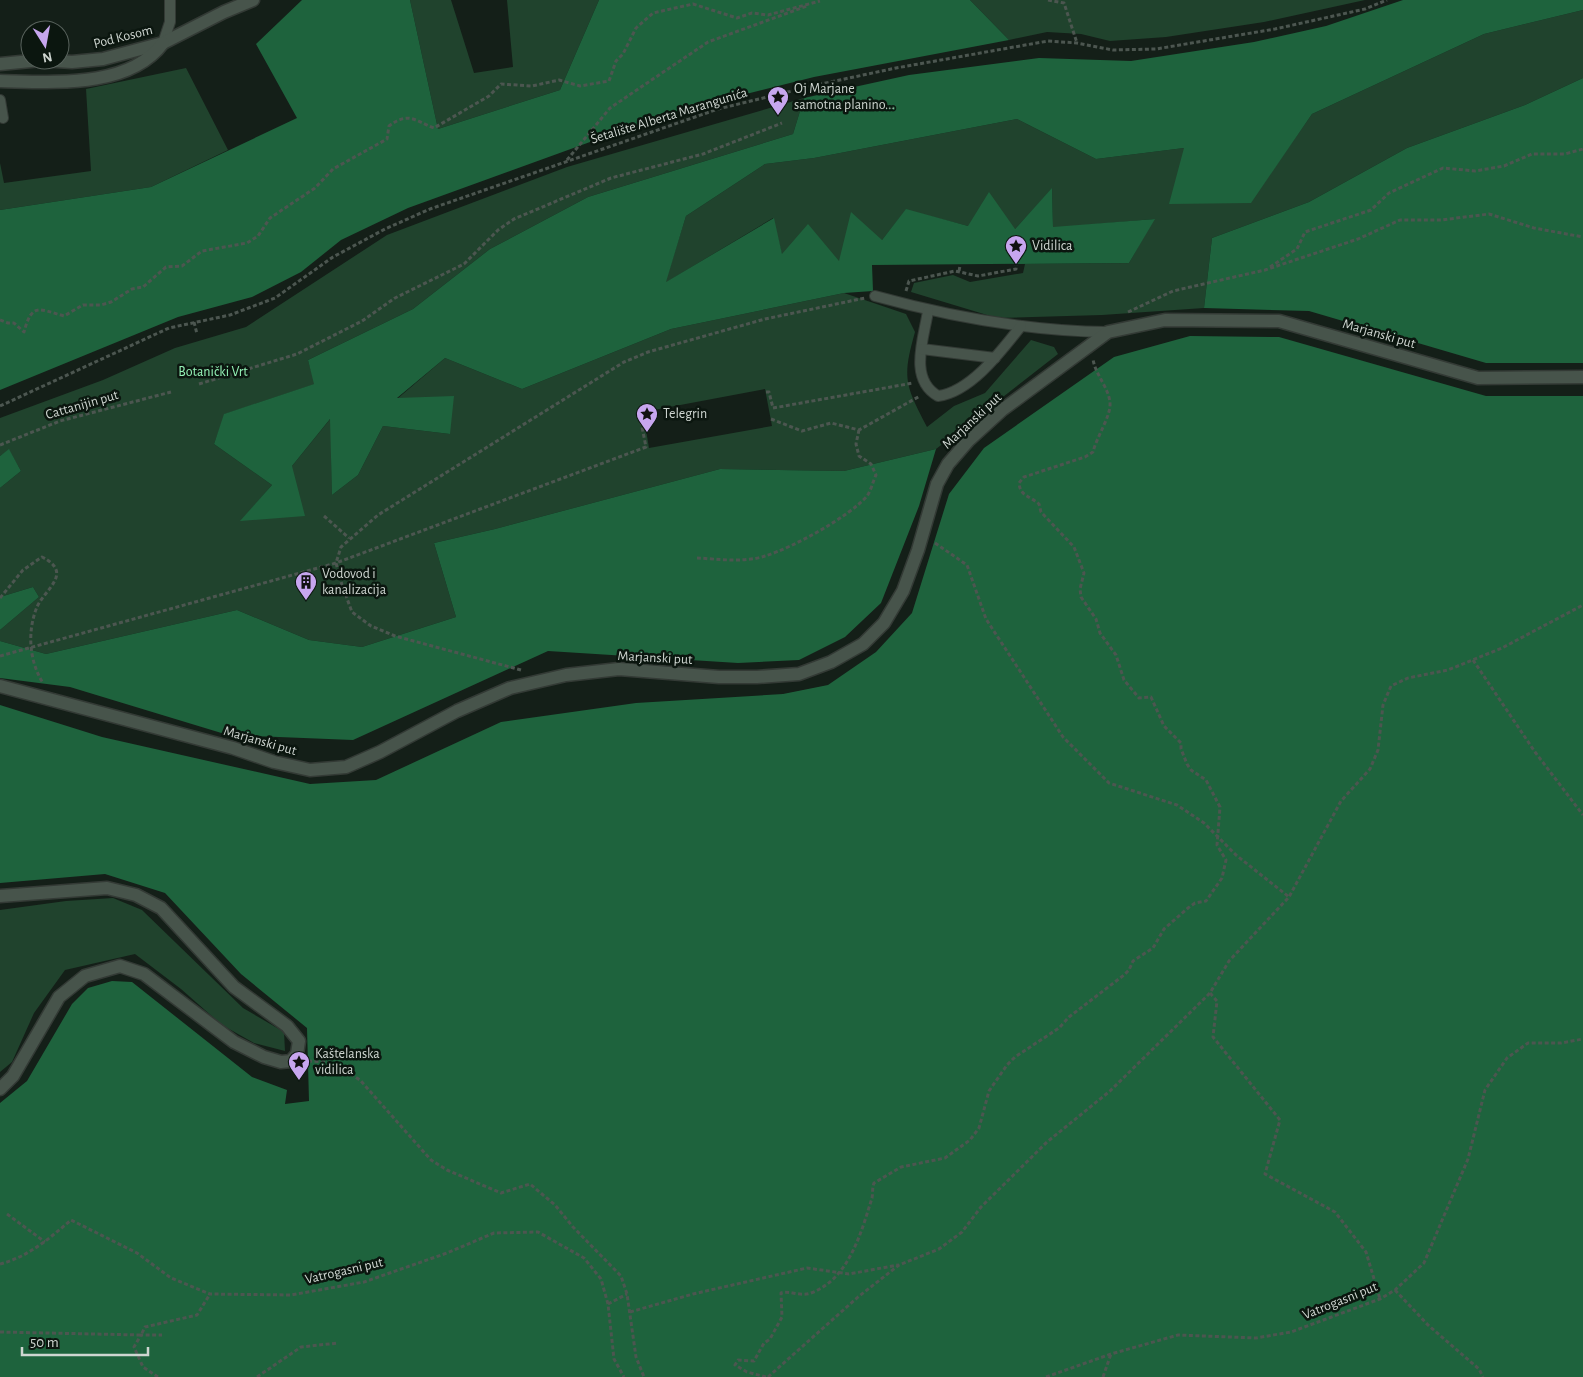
<svg xmlns="http://www.w3.org/2000/svg" width="1583" height="1377" font-family="'Alegreya Sans',sans-serif">
<rect width="100%" height="100%" fill="#141f18"/>
<!-- green -->
<g fill="#20432d" fill-rule="evenodd">
<path d="M410,0h41l23,73 39,-6 -6,-67h92l-39,90 -122,39z"/>
<path d="M970,0h395l-101,22 -98,15 -56,4 -29,-7 -34,-2 -38,8z"/>
<path d="M1583,10v68l-58,27 -118,43 -98,54 -97,36 -8,70 -102,7 -105,3 -86,-26 3,-9 39,-8 17,7 53,-9 2,-9 104,-1 25,-44 -101,9 -1,-39 -37,40 -47,-3 -62,-16 -24,30 -43,21 -57,-6 -9,-37 -108,65 21,-67 79,-52 49,-6 203,-39 79,40 88,-11 66,55 62,-89 172,-80z"/>
<path d="M186,68l42,82 -77,37 -151,23v-47l4,20 87,-12 -5,-82z"/>
<path d="M804,98l-11,36 -205,63 -98,52 -77,60 -105,51 7,24 -90,30 -11,30 58,41 -31,36 51,-55 39,-48 1,77 26,-20 25,-49 67,8 -53,-35 48,-41 77,31 149,-60 173,-36 62,21 9,18c-13,46 -10,53 12,95l27,-21 31,-13 46,-53 23,7 4,7 -122,95 -92,22 -124,-2 -225,60 -61,14 22,74 -94,30 -53,-7 -72,-30 -191,44 -46,-13v-11l39,-33 -6,-10 -33,10v-109l21,-17 -12,-21 -9,6v-38l103,-38 72,-32 71,-21 141,-92 180,-68zM765,389l7,37 -123,22 -6,-36z"/>
<path d="M113,898l29,12 101,98 41,24 1,19 -31,-8 -32,-18 -41,-36 -46,-35 -70,16 -31,43 -22,49 -12,10v-162l66,-9z"/>
</g>
<!-- forest -->
<g fill="#1e633d">
<path d="M302,0h108l28,129 122,-39 39,-90h371l39,40 -195,37 -144,36 -262,95 -67,32 -40,32 -49,25 -74,20 -178,73v-180l151,-23 146,-69 -41,-74z"/>
<path d="M1403,0h180v10l-99,24 -172,80 -61,89 -82,1 15,-56 -88,11 -79,-40 -203,39 -49,6 -79,52 -20,66 108,-64 8,36 26,-30 31,37 12,-49 31,28 24,-31 62,17 21,-34 26,37 37,-41 1,39 102,-8 -26,44 -257,2 1,26 -29,2 -173,36 -149,60 -77,-31 -48,40 57,-2 -4,38 -67,-8 -25,49 -26,20 -2,-76 -38,47 13,50 -65,5 32,-36 -58,-41 10,-30 90,-30 -6,-24 105,-51 77,-60 98,-52 205,-63 11,-36 105,-23 130,-17 92,3 123,-19 72,-16z"/>
<path d="M1583,78v285h-97l-177,-52 -105,-3 8,-70 97,-36 98,-54 118,-43z"/>
<path d="M1190,336l89,1 207,59h97v981h-1583v-274l27,-22 45,-77 16,-16 24,-7 20,1 120,95 35,13 -2,14 24,-3 -2,-73 -66,-54 -76,-81 -60,-19 -105,9v-178l102,32 208,47 66,-4 125,-58 135,-19 147,-9 45,-9 48,-33 36,-39 37,-119 35,-46 130,-91z"/>
<path d="M9,449l12,22 -21,17v-32z"/>
<path d="M936,449l-17,57 -38,97 -36,34 -46,23 -61,3 -190,-12 -195,89 -125,-5 -158,-48 -70,-9v-37l46,13 191,-44 72,30 53,7 94,-30 -22,-74 61,-14 225,-60 124,2z"/>
<path d="M33,587l6,10 -39,33v-33z"/>
</g>
<g fill="none" stroke-linecap="round" stroke-linejoin="round">
<!-- lane casing -->
<g stroke="#333a35" stroke-width="12">
<g id="lane">
<path d="M163,43l7,-21v-22"/>
<path d="M0,100l3,18"/>
<path d="M875,296c76,21 153,35 233,36"/>
<path d="M928,311c-4,27 -20,68 10,85 33,-4 64,-46 83,-70"/>
<path d="M922,349l73,9"/>
</g>
</g>
<!-- street casing -->
<g stroke="#333a35" stroke-width="15">
<g id="street">
<path d="M0,64l41,-4 31,2 31,-3 60,-16 61,-31 29,-12"/>
<path d="M0,81c52,1 129,8 163,-38"/>
<path d="M0,686l233,62 41,14 36,8 36,-3 34,-15 77,-41 53,-23 56,-13 53,-6 100,8h38l42,-3 32,-12 32,-18 21,-21 19,-32 15,-41 19,-66 11,-20 20,-23 34,-31 106,-78 57,-12 114,1 199,57 105,-1"/>
<path d="M0,896l107,-8 29,7 25,13 73,79 53,39 12,15 -2,13 -6,7 -10,1 -17,-5 -30,-15 -90,-68 -24,-8 -35,10 -26,21 -46,79 -13,13"/>
</g>
</g>
<!-- path -->
<g stroke="#4c5650" stroke-width="3" stroke-dasharray="4 2.5" stroke-linecap="butt">
<path d="M1048,0l16,3 13,40"/>
<path d="M567,160l43,-52 98,-66 99,-36"/>
<path d="M1270,267l27,-18 8,-17 66,-22 18,-17 54,-25 32,3 29,-5 28,-12h33l18,-5"/>
<path d="M959,271l1,-5"/>
<path d="M906,291l3,-10 46,-10 23,5 38,-7v-4"/>
<path d="M1128,312l45,-21 92,-21 93,-31 42,-19h41l48,-6 45,14 49,9"/>
<path d="M0,320l8,3h6l10,9c8,-30 15,-23 40,-16l19,-11h18l10,-3 21,-13 11,-2 23,-20 16,-1 20,-15 45,-8 11,-7 12,-18 45,-30 18,-19 54,-30 2,-13c20,-15 26,-5 45,2l55,-32 12,-12 31,2 27,-6 21,6 29,-5 7,-20 7,-7 13,-26 17,-15 40,-9 44,14 15,-5 16,2 52,-14"/>
<path d="M194,322l3,12"/>
<path d="M199,384l98,-30 65,-33 33,-23 69,-34 34,-34 16,-11 97,-41 92,-24 79,-31"/>
<path d="M766,392h3l4,16 140,-25"/>
<path d="M0,406l169,-78 61,-13 45,-17 58,-41 52,-28 45,-20 288,-100 103,-25 75,-16 152,-27 29,2 36,7 43,-1 119,-20 90,-20 22,-9"/>
<path d="M771,419l31,12 29,-8 28,7 61,-34"/>
<path d="M0,445l60,-24 111,-29"/>
<path d="M324,516l25,22"/>
<path d="M935,543l32,22 19,54 77,118 46,46 68,22 27,18 32,32 53,42"/>
<path d="M697,558c21,1 47,5 68,-2 27,-8 84,-39 102,-60 4,-5 6,-15 9,-21l-5,-11 -12,-8 -3,-12 3,-14"/>
<path d="M0,598l23,-28 19,-13c32,16 3,32 -5,50 -10,24 -8,54 6,76"/>
<path d="M0,656l336,-93 310,-116 -6,-30 3,-1"/>
<path d="M1473,660l62,92 48,63"/>
<path d="M521,670l-126,-34 -24,-10 -19,-14 -10,-27 -6,-22 5,-16 37,-32 246,-153 24,-10 117,-33 100,-21"/>
<path d="M1210,993l7,8 -4,36 67,83 -15,54 70,38 31,40 14,47"/>
<path d="M308,1061l19,1 12,5 21,13 71,80 16,10 54,23 29,-9 25,21 18,22 48,49 6,18 9,63 8,20"/>
<path d="M7,1214l38,28"/>
<path d="M0,1264c28,-7 50,-26 71,-44l66,33 34,25 39,16 81,1 73,-13 83,-29 47,-20 44,-1 46,26 17,21 7,25 6,55 10,18"/>
<path d="M1395,1290l33,35 51,44 4,8"/>
<path d="M608,1304l19,-10"/>
<path d="M630,1312l63,-18 114,-26 42,6 49,-9"/>
<path d="M0,1332l141,3 4,-8 52,-12 13,-21"/>
<path d="M158,1377l-15,-10 -9,-20 7,-12h21"/>
<path d="M257,1377l44,-30 37,-4"/>
<path d="M766,1377l-19,-5 -12,-7 3,-5 16,1 10,-18 6,-4 12,-22 -1,-24c8,-3 20,4 30,0 38,-14 50,-60 61,-95 1,-5 0,-10 2,-15l27,-16 44,-9 25,-18 9,-12 10,-37 18,-26 8,-8 44,-29 10,-11 55,-42 5,-5 4,-9 20,-13 11,-19 24,-21 7,-5 11,-2 16,-23 4,-18 -9,-15 3,-38 -14,-27 -15,-10 -4,-6 -6,-15v-6l-17,-17 -13,-29 -12,1 -15,-18 -8,-25 -16,-22 -4,-14 -15,-22 -1,-8 4,-16 -10,-26 -33,-35 -2,-8c-9,-8 -19,-8 -20,-21l5,-6 61,-20 8,-5c4,-16 18,-36 17,-49 -1,-15 -15,-29 -17,-44"/>
<path d="M768,1377l90,-80 41,-32 40,-16 23,-17 19,-25 66,-65 63,-51 100,-98 19,-32 60,-64 52,-96 29,-32 8,-19 5,-45 8,-19 17,-8 40,-8 54,-22 81,-43"/>
<path d="M1046,1377l65,-23 67,-19 78,3 35,-6 89,-33 15,-9 29,-27 44,-104 17,-69 22,-32 21,-15h33l22,-4"/>
<path d="M1103,1377l8,-23"/>
</g>
<!-- lane -->
<use href="#lane" stroke="#47544b" stroke-width="10"/>
<!-- street -->
<use href="#street" stroke="#47544b" stroke-width="12"/>
</g>
<!-- icons -->
<defs>
<g id="sight-pin" transform="scale(1.125)"><path d="M0 17L-7.5 6A9.5 9.5 0 1 1 7.5 6Z" fill="#c7a6ef" stroke="#0b160f"/><path d="M0-6L1.8-2.2L6-1.7L2.9 1.2L3.7 5.4L0 3.3L-3.7 5.4L-2.9 1.2L-6-1.7L-1.8-2.2Z" fill="#111"/></g>
<g id="building-pin" transform="scale(1.125)"><path d="M0 17L-7.5 6A9.5 9.5 0 1 1 7.5 6Z" fill="#c7a6ef" stroke="#0b160f"/><path d="M-4-6H4V6H1V3H-1V6H-4ZM-2.5-4.3h1.7v1.8h-1.7ZM.8-4.3h1.7v1.8H.8ZM-2.5-1h1.7V.8h-1.7ZM.8-1h1.7V.8H.8Z" fill="#111"/></g>
</defs>
<g fill-rule="evenodd">
<use href="#sight-pin" x="778" y="97"/>
<use href="#sight-pin" x="1016" y="246"/>
<use href="#sight-pin" x="647" y="414"/>
<use href="#building-pin" x="306" y="582"/>
<use href="#sight-pin" x="299" y="1062"/>
</g>
<g text-anchor="middle" dominant-baseline="central" stroke-width="5" stroke-linejoin="round" paint-order="stroke">
<!-- street labels -->
<g font-size="14" fill="#cfd6d1" stroke="#0b160f">
<text transform="translate(123 37) rotate(-14)">Pod Kosom</text>
<text transform="translate(669 116) rotate(-17)">Šetalište Alberta Marangunića</text>
<text transform="translate(1379 334) rotate(16)">Marjanski put</text>
<text transform="translate(82 405) rotate(-16)">Cattanijin put</text>
<text transform="translate(972 421) rotate(-43)">Marjanski put</text>
<text transform="translate(655 658) rotate(3)">Marjanski put</text>
<text transform="translate(260 741) rotate(16)">Marjanski put</text>
<text transform="translate(344 1271) rotate(-13)">Vatrogasni put</text>
<text transform="translate(1340 1301) rotate(-22)">Vatrogasni put</text>
</g>
<!-- poi labels -->
<g font-size="14" fill="#cfd6d1" stroke="#0b160f" text-anchor="start">
<text x="794" y="89">Oj Marjane<tspan x="794" dy="16">samotna planino...</tspan></text>
<text x="1032" y="246">Vidilica</text>
<text x="663" y="414">Telegrin</text>
<text x="322" y="574">Vodovod i<tspan x="322" dy="16">kanalizacija</tspan></text>
<text x="315" y="1054">Kaštelanska<tspan x="315" dy="16">vidilica</tspan></text>
</g>
<!-- park labels -->
<g font-size="14" fill="#94f2b6" stroke="#0b160f">
<text x="213" y="372">Botanički Vrt</text>
</g>
</g>
<!-- north arrow -->
<g transform="translate(45 45) rotate(169)"><circle r="24" fill="#0b160f" stroke="#59635d"/>
<path d="M0-4L9 19L0 12L-9 19Z" fill="#c7a6ef"/>
<text y="-8" font-size="14" font-weight="bold" text-anchor="middle" fill="#cfd6d1">N</text>
</g>
<!-- scale -->
<path d="M22 1347v8h126v-8" fill="none" stroke="#cfd6d1" stroke-width="2.5"/>
<text x="30" y="1347" font-size="15" fill="#cfd6d1" stroke="#0b160f" stroke-width="4" paint-order="stroke">50 m</text>
</svg>
